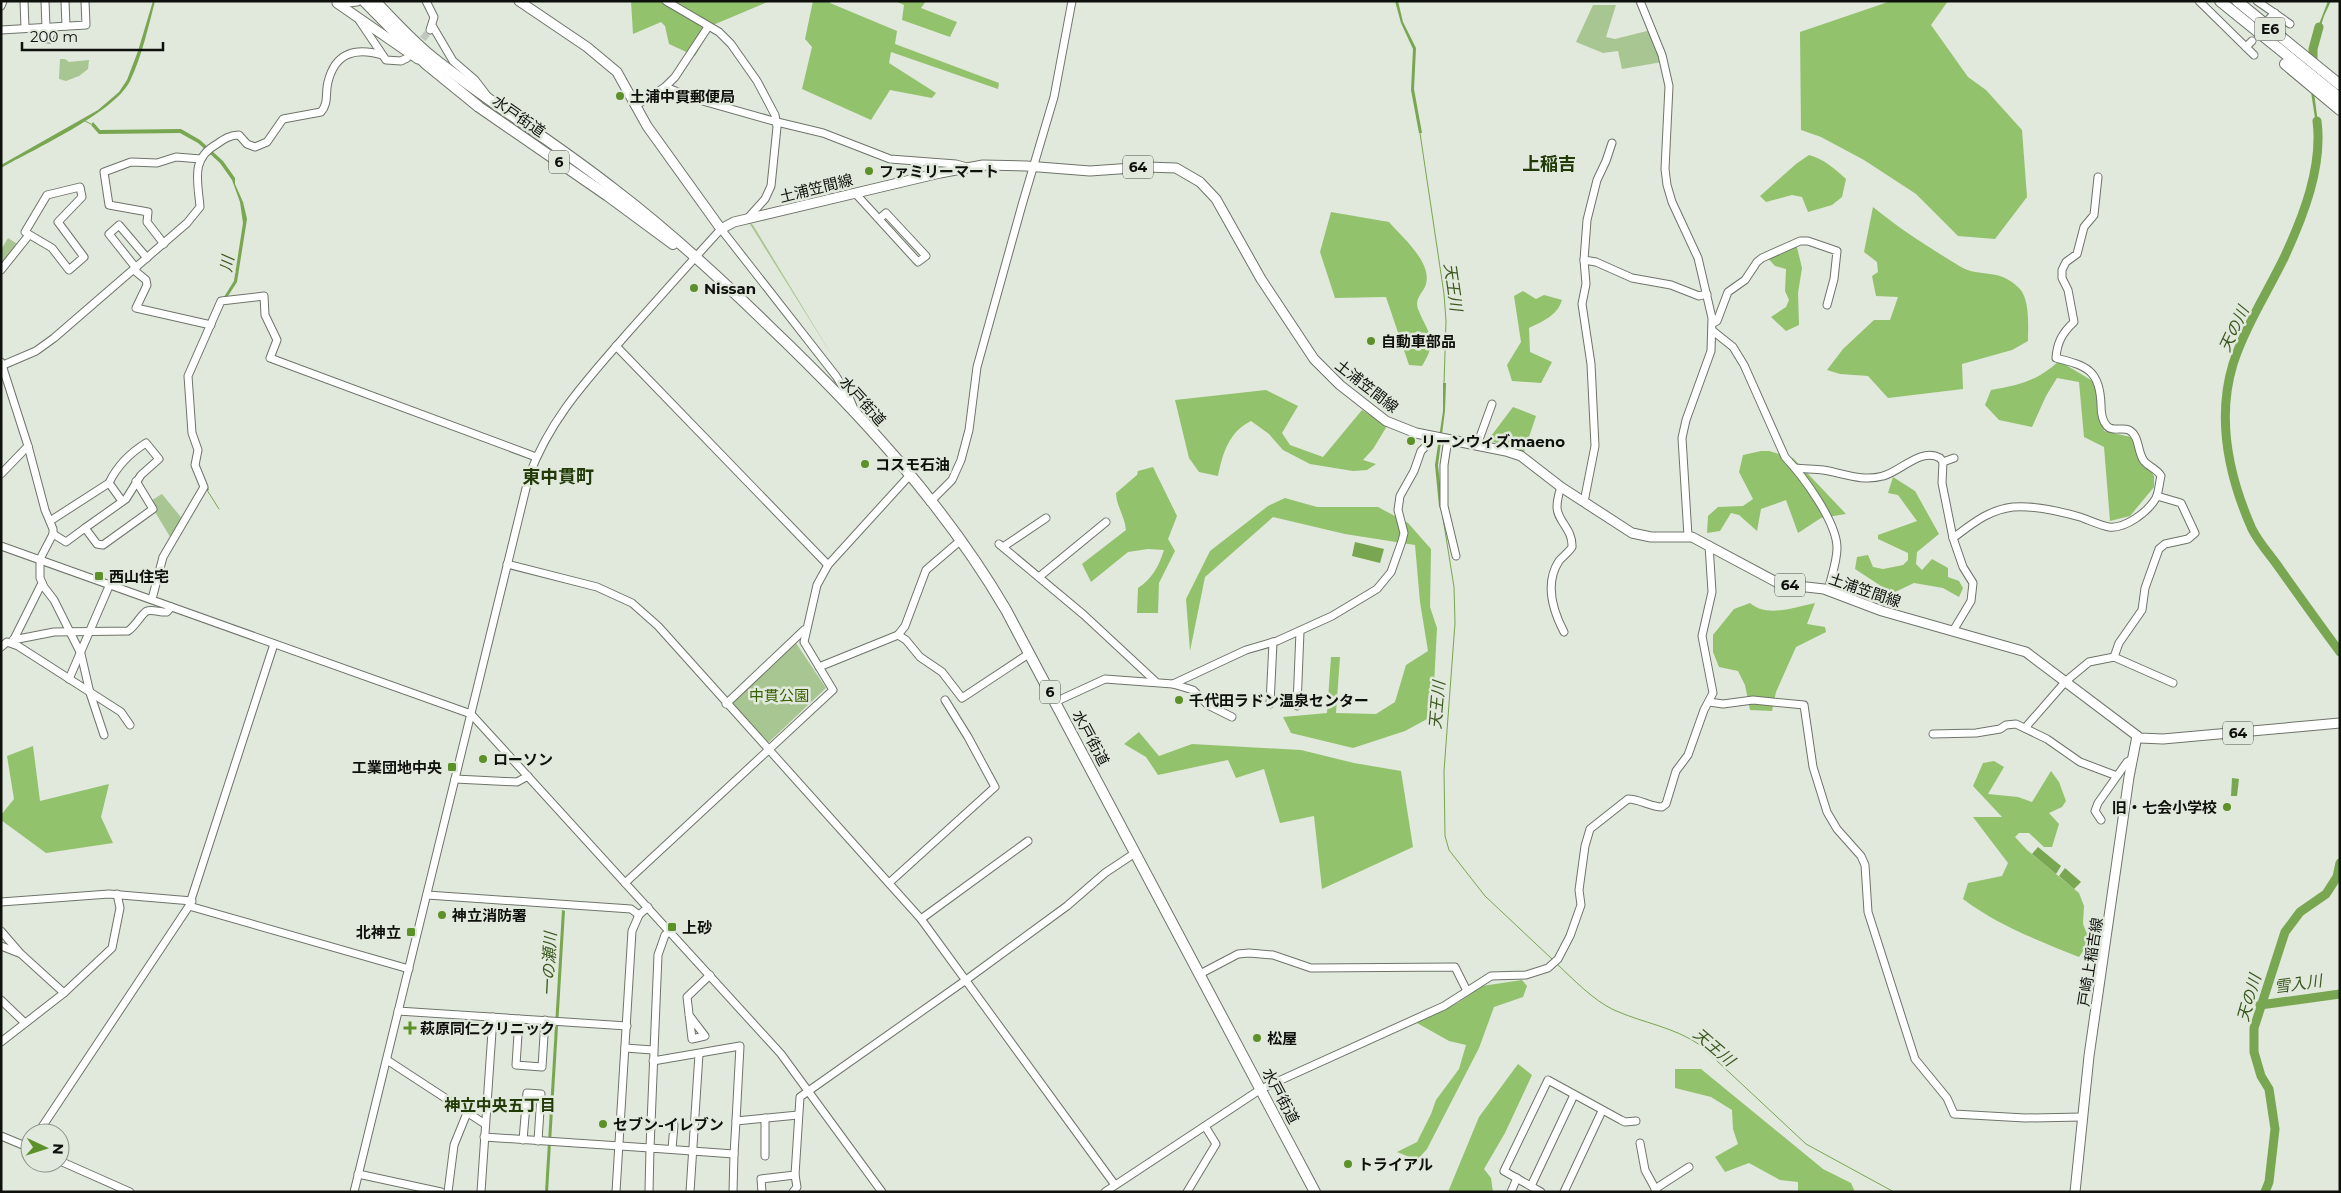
<svg xmlns="http://www.w3.org/2000/svg" width="2341" height="1193" font-family="Montserrat,'Noto Sans JP',sans-serif">
<rect width="100%" height="100%" fill="#e1e8dc"/>
<!-- green -->
<g fill="#a8c691">
<path d="M1593,5h23l-10,32 9,2 36,-9 11,32 -40,7 -4,-18 -15,2 -27,-11z"/>
<path d="M60,59h5l4,3 20,-2 -1,9 -9,7 -13,5 -7,-2z"/>
<path d="M748,221l5,4 80,132z"/>
<path d="M8,238l11,7 -18,24v-19z"/>
<path d="M162,494l22,27 -12,19 -23,-38z"/>
<path d="M796,643l30,45 -58,55 -37,-40z"/>
</g>
<!-- forest -->
<g fill="#93c26d">
<path d="M631,1h139l-57,24 -18,31 -26,-12 -4,-18 -4,-4 -28,12z"/>
<path d="M813,1h17v2l67,28 -2,13 104,39 -1,6 -107,-37 -2,11 47,30 -4,5 -42,-8 -19,30 -69,-31 10,-42 -7,-8z"/>
<path d="M895,1h31l-5,7 36,14 -7,15 -48,-17 2,-15z"/>
<path d="M1891,1h57l-17,24 37,52 18,13 36,40 5,67 -32,42 -37,-3 -42,-42 -52,-34 -43,-23 -20,-7 -1,-98z"/>
<path d="M1809,155c15,4 25,13 37,24l-4,18 -10,8 -24,7 -6,-15 -10,-2 -26,7 -6,-6 36,-32z"/>
<path d="M1873,207c28,23 57,41 88,60 19,11 38,0 59,22 10,12 8,37 8,52l-16,9 -50,14 1,25 -75,9 -20,-22 -28,-2 -13,-4 16,-21 31,-29h16l8,-23 -22,-1 -4,-20 6,-4 -1,-10 -13,-10z"/>
<path d="M1331,212l58,10c13,15 43,40 37,62 -2,8 -12,14 -8,25 10,25 21,30 4,57l-13,-1 -23,-68 -51,1 -15,-46z"/>
<path d="M1795,239l7,29 -4,25 1,32 -13,6 -15,-14 15,-10 3,-7 -4,-9 1,-22 -11,-3 -9,-10z"/>
<path d="M1523,291l13,8 8,-4 18,5c-5,16 -19,21 -33,28l1,24 22,10 -11,21 -29,-2 -5,-16 14,-23 -7,-46z"/>
<path d="M2059,361l37,22 8,48 27,6 23,39v11l-24,29 -20,5 -6,-74 -20,-10 -5,-55 -22,-4 -11,18 -14,31 -33,-7 -14,-15 6,-15c29,-5 46,-9 68,-29z"/>
<path d="M1266,390l32,16 -16,27 8,12 33,12 39,-47 25,16 -14,23 -10,11 13,4 -9,6 -14,1 -43,-7 -27,-14 -14,-16 -18,-13c-22,11 -28,31 -33,55l-19,-4 -10,-14 -14,-58z"/>
<path d="M1513,407l23,9 -12,36 -36,-12z"/>
<path d="M1761,451h8l24,7 53,56 -25,4 -23,15 -12,-33 -25,9 -4,22 -18,-16 -8,-2 -11,18 -13,2 1,-17 10,-9 25,-1 10,-7 -14,-27 4,-17z"/>
<path d="M1153,467l24,49 -9,23 7,12 -16,32 -1,30h-21l1,-25c14,-9 21,-22 26,-38l-16,-1 -20,3 -37,30 -9,-18 44,-34c-1,-13 -10,-25 -10,-37l21,-18 1,-4z"/>
<path d="M1893,477l22,14 24,43 -22,18 -1,12 6,6 10,-11 16,9v9l11,4 4,7 -4,9 -16,-9 -29,-5 -19,9 -11,-4 -29,-19 2,-12 11,-2 5,12 10,2 20,-4 5,-5v-7l-30,-14v-4l39,-14 -19,-26 -10,-2z"/>
<path d="M1285,498l32,9h61l30,16 23,26 -1,58 7,21 -4,76 -4,14 -24,13 -52,17 -62,-15 -8,-16 44,-4 4,-56h9l-4,56 40,1 19,-12 11,-37 22,-14 -8,-49 -5,-57 -70,-11 -72,-17 -68,60 -15,74 -4,-52 24,-48 58,-45z"/>
<path d="M1750,603c17,15 45,4 65,0l-8,21 18,3 1,5 -30,15 -20,45 -4,19 -22,-1 -5,-25 -7,-14 -19,-4 -6,-15v-17l21,-26z"/>
<path d="M1139,732l20,24 33,-12 109,6 53,13 47,8 12,76 -91,42 -8,-73 -34,7 -16,-54 -28,9 -8,-18 -70,15 -12,-18 -22,-13z"/>
<path d="M33,746l7,55 69,-17 -8,33 12,26 -67,10 -45,-33v-5l13,-16 -7,-43z"/>
<path d="M1994,761l10,6 -16,27 30,3 14,5 19,-31 8,11 7,19 -4,6 -13,6 10,11 -7,23h-8l-15,-14h-10l-4,4 12,13 52,43 5,13 -1,18 7,17 -11,16c-42,-17 -80,-31 -116,-58l5,-16 34,-7 6,-13 -35,-46h29l-29,-31 10,-23z"/>
<path d="M1522,980l5,6 -4,11 -29,10 -15,41 -52,101 -10,11 -20,-8 20,-10 14,-28 5,-14 23,-31 7,-24 -17,-4 -32,-18 42,-21 23,-16z"/>
<path d="M1518,1064l14,11 -27,58 -21,36 7,9 2,14h-45l31,-75z"/>
<path d="M1675,1069h26l122,100 28,14 4,9h-57v-10l-18,-2 -31,-17 -24,9 -10,-15 23,-13 -5,-15 -1,-19 -21,-13 -36,-9z"/>
</g>
<!-- water -->
<g fill="#78a651">
<path d="M153,1h2c-7,27 -13,55 -25,80 -16,32 -96,68 -129,87v-3l97,-55 21,-18 8,-12 11,-29z"/>
<path d="M1395,1h3l5,21 13,26 -2,41 8,44h-3l-8,-43 2,-41 -12,-26z"/>
<path d="M2328,1h3l-7,15 -7,22 -3,-1z"/>
<path d="M2312,48l2,1v43l5,39h-2l-6,-39z"/>
<path d="M93,122l7,8 81,-1 19,11 23,21 12,17v6l8,18 4,17 -10,63 -16,25 -31,68 5,53 5,20 -2,18 10,21 1,3 -3,1 -2,-10 -8,-13 -7,-93 35,-78 10,-16 9,-58 -3,-21 -8,-22 -12,-17 -22,-20 -18,-10 -81,1 -8,-9z"/>
<path d="M1443,383h3l-1,28 -7,54 5,47 -2,-1 -2,-5 -4,-41 8,-54z"/>
<path d="M1355,542l29,7 -4,14 -28,-7z"/>
<path d="M2232,778l7,1 -2,17h-6z"/>
<path d="M2038,847l23,19 -5,8 -24,-20z"/>
<path d="M2065,868l16,14 -7,7 -15,-13z"/>
<path d="M562,910l3,1 -17,281h-3z"/>
</g>
<g fill="none" stroke-linecap="round" stroke-linejoin="round">
<!-- stream -->
<g stroke="#78a651" stroke-width="1">
<path d="M85,121l6,3"/>
<path d="M1420,133l24,161 2,27 -2,63"/>
<path d="M207,490l12,19"/>
<path d="M1442,512l12,75 1,36 -11,148 1,65 4,14 36,46 67,63"/>
<path d="M1557,964c17,16 36,36 57,46 29,13 60,17 86,35l106,99 88,48"/>
</g>
<!-- river -->
<g stroke="#78a651" stroke-width="9">
<path d="M2313,60v-11l6,-22"/>
<path d="M2317,121c6,46 -14,96 -33,137 -17,35 -39,69 -51,106 -17,56 -4,113 19,165 7,14 19,27 28,40 20,28 39,55 60,83"/>
<path d="M2260,1005l80,-11"/>
<path d="M2265,1192l4,-10 6,-53 -6,-40 -8,-13 -7,-24v-24l31,-96 15,-20 26,-18 11,-17 3,-14"/>
</g>
<!-- minor-tunnel -->
<path stroke="#c1c8bd" stroke-width="7" stroke-dasharray="7 3.5" stroke-linecap="butt" d="M416,47l14,-17"/>
<!-- minor casing -->
<g stroke="#6e746a" stroke-width="9">
<g id="minor">
<path d="M24,1l1,27"/>
<path d="M45,1l1,26 -4,11 7,1 2,-6 -5,-6"/>
<path d="M65,1l1,25"/>
<path d="M426,1l8,16 -4,13"/>
<path d="M666,1l53,31 12,12 26,37 18,34 2,12 -6,59 -6,13 -18,20"/>
<path d="M1640,1l22,54 7,31 -4,83 2,16 5,17 26,56 14,60 -1,33 -25,69 -4,18 6,98"/>
<path d="M2199,1l55,54"/>
<path d="M2257,1l33,23"/>
<path d="M1,6l2,-5"/>
<path d="M2269,19l6,-6"/>
<path d="M359,20l27,40 15,1 6,-3"/>
<path d="M433,27l20,34 22,19 13,17"/>
<path d="M1,30l85,-5 -1,-24"/>
<path d="M2246,47l6,-6"/>
<path d="M665,87l34,13 78,22 46,11 67,26 66,5 11,3"/>
<path d="M635,106l30,-19 10,-10 33,-50"/>
<path d="M80,187l2,10 -24,25 26,35 -15,13 -17,-22 -27,-16 22,-37z"/>
<path d="M855,193l63,69 8,-6 -40,-43 -7,6"/>
<path d="M164,244l-17,-22 1,-10 -39,-7 -5,-33 27,-10 26,1 19,-6 25,2"/>
<path d="M1584,260l12,2 36,16 39,7 28,11 8,-2"/>
<path d="M136,268l-27,-34 10,-9 28,33"/>
<path d="M1,270l28,-35"/>
<path d="M134,270l12,10 1,5 -11,23 75,17"/>
<path d="M1713,323l4,-2 11,-29 17,-12 12,-18 5,-4 38,-17h8l29,10 -3,28 -7,26"/>
<path d="M1713,331l20,16 11,18 41,92c18,19 52,65 52,91 0,14 -6,29 -9,43"/>
<path d="M616,346l212,219"/>
<path d="M1,362l27,84 17,64 8,19v5l-13,25v19l4,9 10,13 27,54 9,39 14,42"/>
<path d="M1,366l35,-15 18,-13 133,-115 13,-16c-2,-26 -10,-48 17,-63 7,-5 13,-9 22,-9l8,9 8,3 12,-5 16,-23 38,-7c8,-9 4,-19 7,-30 7,-29 27,-35 54,-27"/>
<path d="M1448,439l-4,26v41l12,50"/>
<path d="M1477,445l15,-41"/>
<path d="M1943,462l11,-4"/>
<path d="M1795,468c9,1 19,1 28,2 20,3 39,12 60,6 17,-4 38,-29 57,-18l3,4 -1,21 11,55 10,29 10,16 -2,18 -18,30"/>
<path d="M1,474l27,-28"/>
<path d="M109,483l13,18"/>
<path d="M1561,487c-2,6 -4,13 -4,20 0,14 16,22 15,40 -3,5 -9,9 -13,14 -15,23 -6,50 5,71"/>
<path d="M930,502l22,-22 9,-20 8,-30 8,-63 45,-162 32,-108 18,-96"/>
<path d="M1584,502l11,-56 -4,-82 -9,-60 4,-20 -2,-24 3,-40 10,-40 9,-19 6,-18"/>
<path d="M50,521l59,-38c8,-17 21,-30 37,-40l13,16 -18,16 -15,24 -41,29"/>
<path d="M53,534l13,8 19,-14 12,16 6,1 50,-36 -17,-28"/>
<path d="M1953,538c19,-14 35,-28 60,-31 22,-2 46,4 67,10 9,3 19,8 29,10 16,2 39,-15 47,-29 3,-6 3,-15 5,-22 -4,-7 -12,-9 -17,-15 -7,-9 -4,-25 -15,-31 -7,-3 -17,2 -22,-4 -5,-5 -6,-15 -6,-21 -1,-35 -14,-39 -45,-47 1,-15 6,-25 18,-36l-6,-32 -6,-12v-8l4,-8 11,-8 7,-27 10,-12 4,-38"/>
<path d="M999,544l85,71 71,66"/>
<path d="M1,546l470,168 310,340 101,138"/>
<path d="M1003,547l43,-29"/>
<path d="M507,564l90,23 35,16 26,23 263,293 194,266"/>
<path d="M1039,577l67,-55"/>
<path d="M152,599l11,-42 41,-70 -9,-22 3,-15 -6,-17 -4,-57 33,-75 43,-5 1,19 12,25 -7,18 266,99"/>
<path d="M898,635l8,5 14,17 22,15 20,26 68,-45"/>
<path d="M13,640l41,-8 74,-1c7,-4 14,-18 19,-20 6,-2 14,2 20,1l4,-5"/>
<path d="M13,641l29,-58"/>
<path d="M1,647l6,-5 11,4 103,66 9,13"/>
<path d="M2114,657l59,26"/>
<path d="M819,667l79,-32 7,-9 21,-56 35,-30"/>
<path d="M69,679l41,-95"/>
<path d="M1173,684l20,6 15,15 24,12"/>
<path d="M1055,702l50,-23 68,5 73,-34 31,-9 55,-25 45,-27 14,-17 11,-31 2,-8 -6,-23 2,-14 14,-25 7,-20 9,-9 1,-6"/>
<path d="M1709,702l14,2 30,-4 51,5 9,62 14,45 10,17 24,27 4,9 3,47 47,147 32,39 7,16 71,4 57,-1"/>
<path d="M726,704l78,-74"/>
<path d="M1270,704l3,-62"/>
<path d="M1297,706l3,-75"/>
<path d="M2025,728l41,-47 23,-19 25,-5 5,-14 23,-33 3,-22 14,-39 6,-5 23,-5 7,-6 -14,-30 -24,-7"/>
<path d="M1933,734l43,-1 24,-4 6,-4 10,-1 31,15 33,23 37,14"/>
<path d="M455,779l62,3 11,-6"/>
<path d="M2101,820l-6,-9 3,-8 29,-41 4,-2"/>
<path d="M625,883l208,-193 -29,-48 13,-57 11,-20 82,-90"/>
<path d="M889,883l106,-96 -27,-50 -23,-37"/>
<path d="M427,895l204,14 8,6"/>
<path d="M1,902l108,-8 83,7"/>
<path d="M189,906l220,63"/>
<path d="M921,919l107,-78"/>
<path d="M1,931l19,22 44,40"/>
<path d="M1,946l18,7"/>
<path d="M1200,974l38,-20 11,-1 24,2 38,13 144,-1 12,24"/>
<path d="M1,1000l24,23"/>
<path d="M398,1011l229,15"/>
<path d="M689,1015l16,21 -13,3 -5,-42 23,-22"/>
<path d="M519,1019l-3,46 26,2 3,-47"/>
<path d="M1,1042l63,-49 48,-45 8,-40 -3,-14"/>
<path d="M625,1048l28,2"/>
<path d="M387,1060l98,64"/>
<path d="M653,1061l87,-15 -4,75"/>
<path d="M765,1118v38"/>
<path d="M38,1133l151,-227 85,-262"/>
<path d="M1,1136l29,12"/>
<path d="M484,1137l166,11 8,-193 7,-20 5,-4"/>
<path d="M523,1140l4,-47 14,1 -3,47"/>
<path d="M1640,1143l5,27 12,22"/>
<path d="M672,1149l2,-24"/>
<path d="M60,1161l70,31"/>
<path d="M358,1174l83,18"/>
<path d="M1531,1186l43,-91"/>
<path d="M1655,1189l34,-22"/>
<path d="M354,1192l175,-716c21,-57 57,-95 96,-140 32,-36 64,-72 96,-107l115,147 13,21 5,12"/>
<path d="M448,1192l6,-47 13,-32"/>
<path d="M481,1192l12,-175"/>
<path d="M616,1192l16,-261 7,-16 9,-8"/>
<path d="M649,1192l1,-44 84,6 2,-33 62,-6"/>
<path d="M690,1192l9,-138"/>
<path d="M733,1192l1,-38"/>
<path d="M762,1192l-1,-13 34,-4"/>
<path d="M793,1192l4,-5 -2,-12 5,-78 166,-117 101,-74 38,-33 30,-20"/>
<path d="M1105,1192l156,-103 183,-83 47,-30 35,-1 22,-7 10,-9 12,-23 11,-31 -2,-15 6,-44 5,-17 38,-30c12,0 22,8 34,8l4,-3 10,-33 12,-16 16,-45 9,-17 -11,-57 10,-44 -3,-47"/>
<path d="M1187,1192l29,-48 -11,-18"/>
<path d="M1511,1192l6,-14"/>
<path d="M1541,1192l-37,-21 44,-91 73,40 4,2 11,-1"/>
<path d="M1564,1192l38,-81"/>
</g>
</g>
<!-- major casing -->
<g stroke="#6e746a" stroke-width="11">
<g id="major">
<path d="M519,1l68,46 30,25 30,54 74,103 13,-7 206,-49 43,-8 43,1 64,5 57,-4 29,1 24,14 16,17 45,80 53,80 26,26 46,36 30,12 90,18 15,5 40,31 71,46 19,4h41l88,47 44,5 58,22 144,41 114,86 23,1 177,-16"/>
<path d="M337,3l81,56"/>
<path d="M340,3l17,-2"/>
<path d="M2075,1192l14,-136 40,-279 8,-41"/>
</g>
</g>
<!-- highway casing -->
<g stroke="#6e746a" stroke-width="12">
<g id="highway">
<path d="M364,1l61,62 54,44 129,89 65,48"/>
<path d="M375,1c18,19 36,39 57,56 59,47 124,86 183,133 55,42 106,89 156,138 88,84 173,176 235,282l309,582"/>
<path d="M2220,1l120,97"/>
<path d="M2237,1l103,84"/>
<path d="M2285,64l55,46"/>
</g>
</g>
<!-- minor -->
<use href="#minor" stroke="#fff" stroke-width="7"/>
<!-- major -->
<use href="#major" stroke="#fff" stroke-width="9"/>
<!-- highway -->
<use href="#highway" stroke="#fff" stroke-width="10"/>
</g>
<!-- markers -->
<g fill="#5c9028" stroke="#e1e8dc" stroke-width="2">
<circle cx="620" cy="96" r="5"/>
<circle cx="869" cy="171" r="5"/>
<circle cx="694" cy="288" r="5"/>
<circle cx="1371" cy="341" r="5"/>
<circle cx="1411" cy="441" r="5"/>
<circle cx="865" cy="464" r="5"/>
<rect x="94" y="571" width="10" height="10" rx="2.5"/>
<circle cx="1179" cy="700" r="5"/>
<circle cx="483" cy="759" r="5"/>
<rect x="447" y="762" width="10" height="10" rx="2.5"/>
<circle cx="2227" cy="807" r="5"/>
<circle cx="442" cy="915" r="5"/>
<rect x="667" y="922" width="10" height="10" rx="2.5"/>
<rect x="406" y="927" width="10" height="10" rx="2.5"/>
<path d="M407.5 1020.5h5v5h5v5h-5v5h-5v-5h-5v-5h5z"/>
<circle cx="1257" cy="1038" r="5"/>
<circle cx="603" cy="1124" r="5"/>
<circle cx="1348" cy="1164" r="5"/>
</g>
<g text-anchor="middle" dominant-baseline="central" stroke-width="5" stroke-linejoin="round" paint-order="stroke">
<!-- shield labels -->
<g fill="#e1e8dc" stroke="#4d514a" stroke-width="1">
<rect x="2255" y="17.5" width="30" height="23" rx="4"/>
<rect x="549" y="150.5" width="20" height="23" rx="4"/>
<rect x="1123" y="155.5" width="30" height="23" rx="4"/>
<rect x="1775" y="573.5" width="30" height="23" rx="4"/>
<rect x="1040" y="680.5" width="20" height="23" rx="4"/>
<rect x="2223" y="721.5" width="30" height="23" rx="4"/>
</g>
<g font-size="14" font-weight="bold" fill="#0e100c">
<text x="2270" y="29">E6</text>
<text x="559" y="162">6</text>
<text x="1138" y="167">64</text>
<text x="1790" y="585">64</text>
<text x="1050" y="692">6</text>
<text x="2238" y="733">64</text>
</g>
<!-- poi labels -->
<g font-size="15" font-weight="bold" fill="#0e100c" stroke="#e1e8dc" text-anchor="start">
<text x="630" y="96">土浦中貫郵便局</text>
<text x="879" y="171">ファミリーマート</text>
<text x="704" y="288">Nissan</text>
<text x="1381" y="341">自動車部品</text>
<text x="1421" y="441">リーンウィズmaeno</text>
<text x="875" y="464">コスモ石油</text>
<text x="109" y="576">西山住宅</text>
<text x="1189" y="700">千代田ラドン温泉センター</text>
<text x="493" y="759">ローソン</text>
<text x="442" y="767" text-anchor="end">工業団地中央</text>
<text x="2217" y="807" text-anchor="end">旧・七会小学校</text>
<text x="452" y="915">神立消防署</text>
<text x="682" y="927">上砂</text>
<text x="401" y="932" text-anchor="end">北神立</text>
<text x="420" y="1028">萩原同仁クリニック</text>
<text x="1267" y="1038">松屋</text>
<text x="613" y="1124">セブン-イレブン</text>
<text x="1358" y="1164">トライアル</text>
</g>
<!-- street labels -->
<g font-size="15" fill="#0e100c" stroke="#e1e8dc">
<text transform="translate(519 116) rotate(35)">水戸街道</text>
<text transform="translate(816 188) rotate(-14)">土浦笠間線</text>
<text transform="translate(1367 386) rotate(38)">土浦笠間線</text>
<text transform="translate(863 401) rotate(48)">水戸街道</text>
<text transform="translate(1865 590) rotate(19)">土浦笠間線</text>
<text transform="translate(1091 738) rotate(62)">水戸街道</text>
<text transform="translate(2090 962) rotate(-81)">戸崎上稲吉線</text>
<text transform="translate(1281 1096) rotate(62)">水戸街道</text>
</g>
<!-- park labels -->
<g font-size="15" fill="#386101" stroke="#e1e8dc">
<text x="779" y="695">中貫公園</text>
</g>
<!-- water labels -->
<g font-size="16" font-style="italic" fill="#3a581e" stroke="#e1e8dc">
<text transform="translate(227 264) rotate(-81)">川</text>
<text transform="translate(1453 287) rotate(82)">天王川</text>
<text transform="translate(2234 329) rotate(-65)">天の川</text>
<text transform="translate(1437 705) rotate(-85)">天王川</text>
<text transform="translate(549 964) rotate(-87)">一の瀬川</text>
<text transform="translate(2298 984) rotate(-8)">雪入川</text>
<text transform="translate(2249 998) rotate(-74)">天の川</text>
<text transform="translate(1714 1047) rotate(41)">天王川</text>
</g>
<!-- neighbourhood labels -->
<g font-size="16" font-weight="bold" fill="#213a07" stroke="#e1e8dc">
<text x="500" y="1105">神立中央五丁目</text>
</g>
<!-- quarter labels -->
<g font-size="18" font-weight="bold" fill="#213a07" stroke="#e1e8dc">
<text x="1549" y="164">上稲吉</text>
<text x="558" y="477">東中貫町</text>
</g>
</g>
<!-- border -->
<rect width="2341" height="1193" fill="none" stroke="#0e100c" stroke-width="5"/>
<!-- north arrow -->
<g transform="translate(45 1148) rotate(94)"><circle r="24" fill="#e1e8dc" stroke="#8d9289"/>
<path d="M0-4L9 19L0 12L-9 19Z" fill="#5c9028"/>
<text y="-8" font-size="14" font-weight="bold" text-anchor="middle" fill="#0e100c">N</text>
</g>
<!-- scale -->
<path d="M22 42v8h141v-8" fill="none" stroke="#0e100c" stroke-width="2.5"/>
<text x="30" y="42" font-size="15" fill="#0e100c" stroke="#e1e8dc" stroke-width="4" paint-order="stroke">200 m</text>
</svg>
